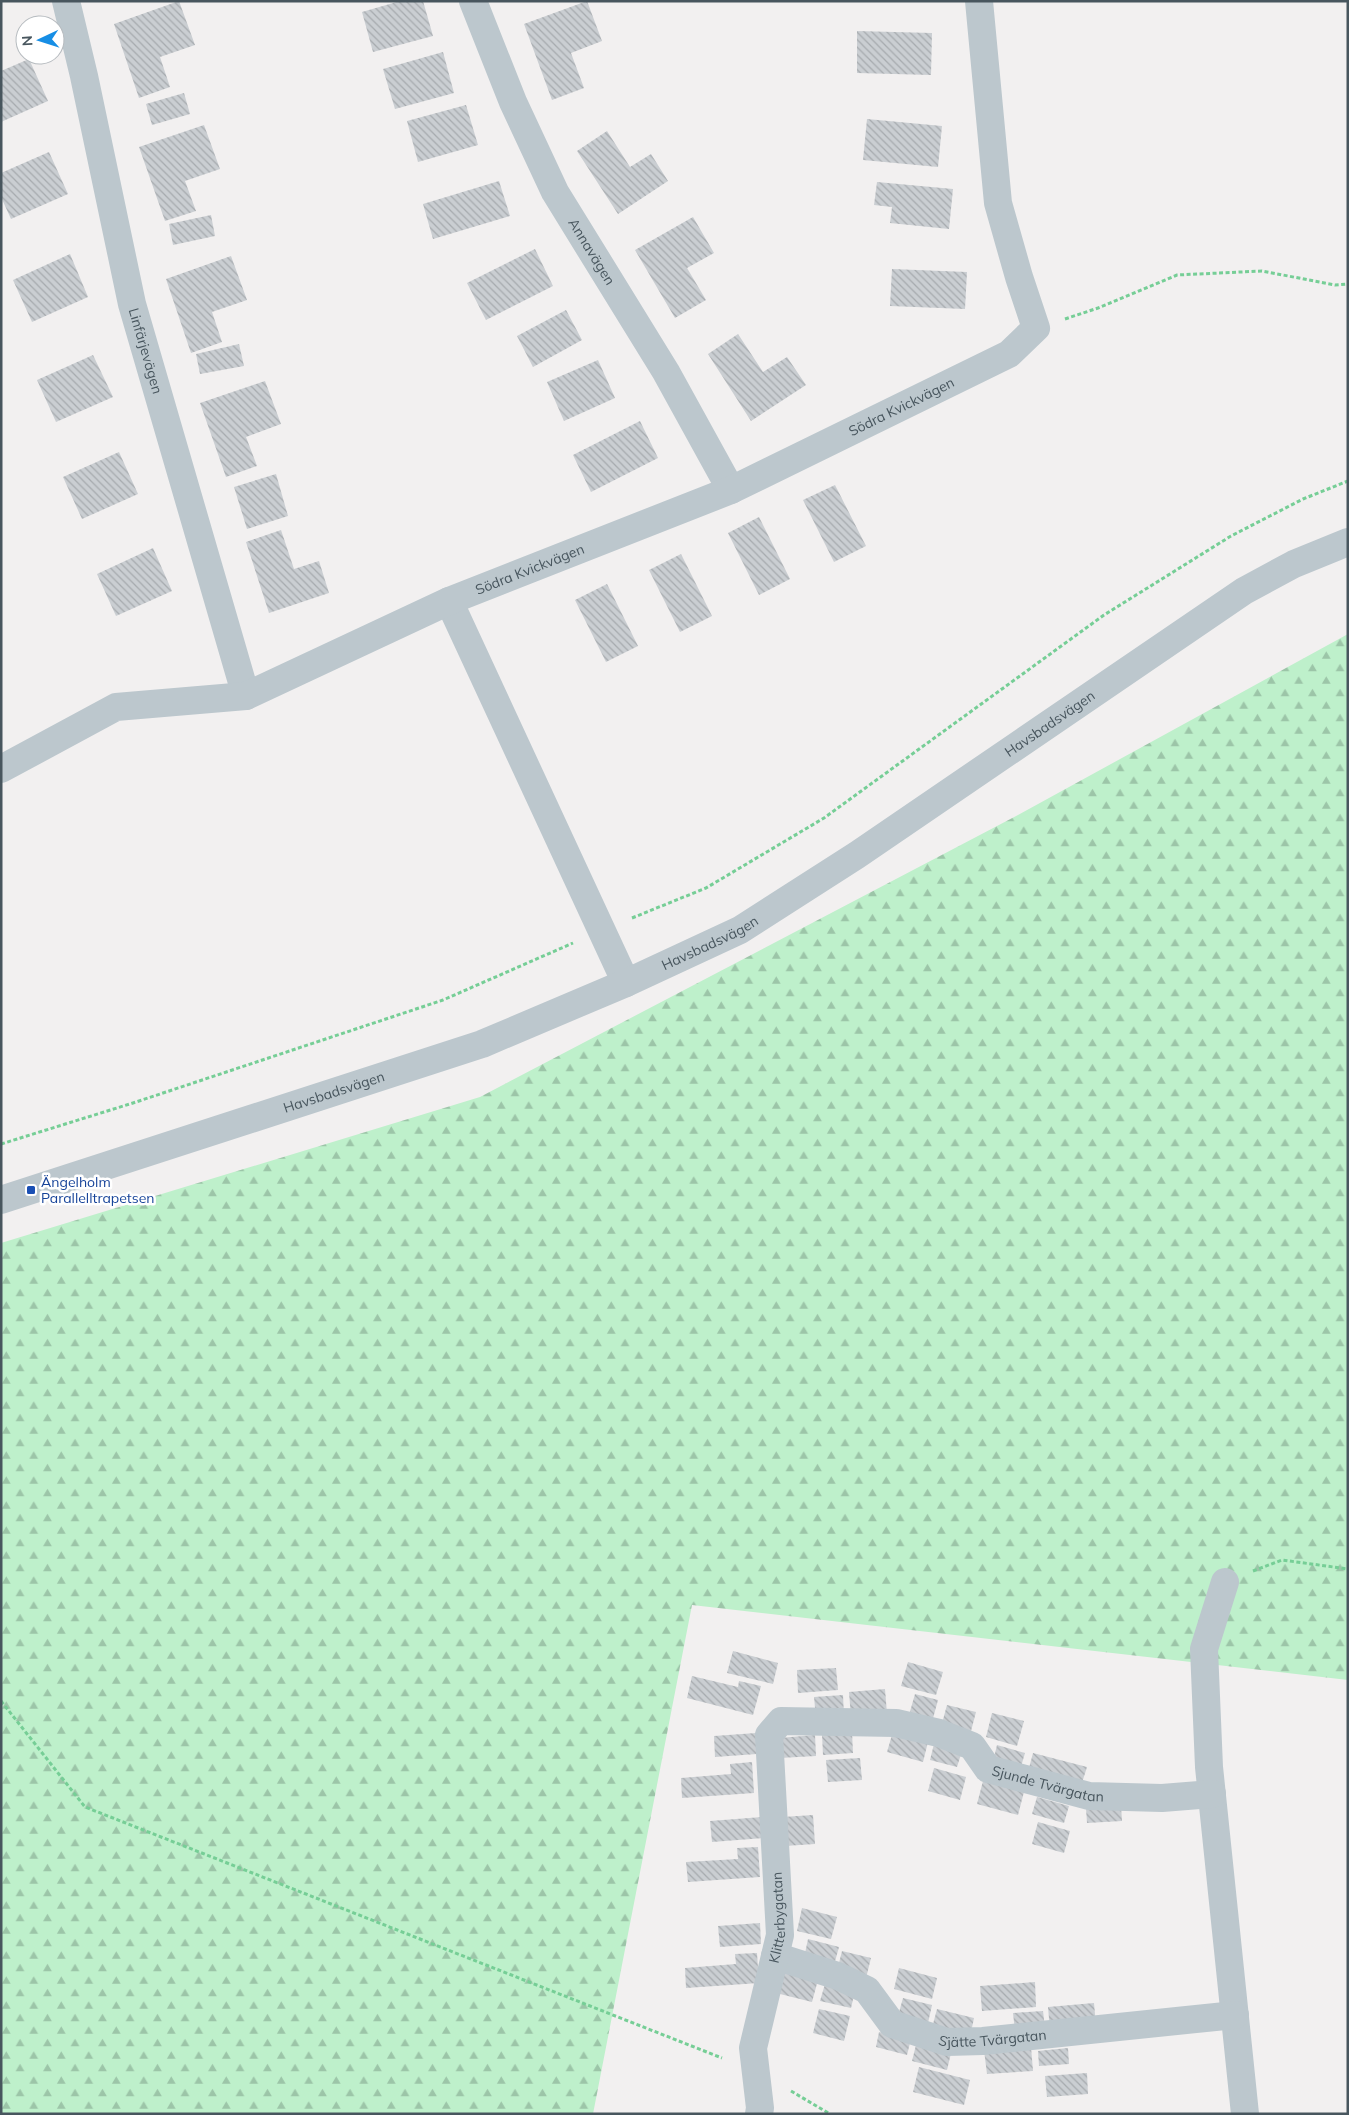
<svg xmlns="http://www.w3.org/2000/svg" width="1349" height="2115" font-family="Mulish,sans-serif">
<defs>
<pattern id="forest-firs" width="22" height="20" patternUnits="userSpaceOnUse" patternTransform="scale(1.25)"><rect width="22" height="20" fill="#bef0cb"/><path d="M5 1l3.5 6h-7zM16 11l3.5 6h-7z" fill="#9cc5a8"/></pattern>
<pattern id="building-back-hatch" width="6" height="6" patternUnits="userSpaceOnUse" patternTransform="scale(1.25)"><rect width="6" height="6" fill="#caced2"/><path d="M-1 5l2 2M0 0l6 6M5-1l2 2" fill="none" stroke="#a6aaae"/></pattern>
</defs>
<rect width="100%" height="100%" fill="#f2f0f0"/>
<!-- forest -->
<path fill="url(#forest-firs)" d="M1348,634v1046l-656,-75 -99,509h-592v-871l479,-146 538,-282z"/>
<!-- building -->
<g fill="url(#building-back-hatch)">
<path d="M179,1l16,44 -35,12 10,30 -31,11 -25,-74z"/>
<path d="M400,1h23l10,35 -60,16 -11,-40z"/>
<path d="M587,1l15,40 -31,12 13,35 -32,12 -28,-76z"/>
<path d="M857,31l75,2 -1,42 -74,-2z"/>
<path d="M443,52l11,41 -59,16 -12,-40z"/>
<path d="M29,59l19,42 -47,21v-51z"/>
<path d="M184,93l6,21 -38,11 -6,-21z"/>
<path d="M466,105l12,40 -60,17 -11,-41z"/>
<path d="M867,119l75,7 -4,41 -75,-7z"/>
<path d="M204,125l16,44 -35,12 11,30 -31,10 -26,-74z"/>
<path d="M607,131l23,36 21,-13 17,27 -50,33 -41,-63z"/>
<path d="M49,152l19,42 -57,25 -10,-22v-24z"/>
<path d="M499,181l11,35 -77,23 -10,-35z"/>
<path d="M877,182l76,7 -4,40 -59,-6 2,-16 -18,-2z"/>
<path d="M211,215l4,21 -42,9 -4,-21z"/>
<path d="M693,217l21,36 -27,15 19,32 -31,18 -40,-68z"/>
<path d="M535,249l18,37 -67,34 -19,-37z"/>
<path d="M70,254l18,43 -56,25 -19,-42z"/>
<path d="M231,256l16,44 -35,12 10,30 -31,11 -25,-74z"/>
<path d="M892,269l75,3 -2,37 -75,-3z"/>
<path d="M566,310l16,30 -49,27 -16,-31z"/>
<path d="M738,334l25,38 24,-15 19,28 -55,36 -43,-67z"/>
<path d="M239,344l5,22 -44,8 -4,-20z"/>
<path d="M93,355l20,42 -57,25 -19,-42z"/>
<path d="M598,360l17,38 -51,23 -17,-39z"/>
<path d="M265,381l16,43 -35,13 11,29 -31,11 -26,-74z"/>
<path d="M640,421l18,37 -67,34 -18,-37z"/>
<path d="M119,452l19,42 -56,25 -19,-42z"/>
<path d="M276,474l12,42 -41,13 -13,-42z"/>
<path d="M835,485l31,61 -32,16 -31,-62z"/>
<path d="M759,517l31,62 -31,16 -31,-62z"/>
<path d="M281,530l13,39 25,-8 10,32 -60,20 -23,-71z"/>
<path d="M153,548l19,43 -56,25 -19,-42z"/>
<path d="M681,554l31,62 -32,16 -31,-62z"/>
<path d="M607,584l31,62 -32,16 -31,-62z"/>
<path d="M733,1651l45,12 -5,21 -46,-11z"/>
<path d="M908,1662l35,10 -7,23 -35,-9z"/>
<path d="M836,1668l2,22 -40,3 -1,-23z"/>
<path d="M692,1676l46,11 1,-6 22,5 -8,29 -66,-17z"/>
<path d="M885,1689l2,25 -36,3 -2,-25z"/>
<path d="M915,1694l23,6 -6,22 -23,-7z"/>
<path d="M843,1695l1,21 -28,2 -2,-21z"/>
<path d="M947,1705l29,7 -6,23 -29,-8z"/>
<path d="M992,1713l32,8 -7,25 -31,-9z"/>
<path d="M894,1728l35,10 -6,24 -36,-10z"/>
<path d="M852,1732l1,21 -30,2 -1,-21z"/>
<path d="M756,1733l1,21 -42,3 -1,-21z"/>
<path d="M815,1735l1,21 -36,2 -1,-20z"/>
<path d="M935,1740l28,8 -6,19 -27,-7z"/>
<path d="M997,1745l28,8 -5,17 -27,-8z"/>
<path d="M1033,1753l54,14 -6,19 -53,-14z"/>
<path d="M860,1758l2,22 -34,2 -2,-22z"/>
<path d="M752,1762l2,31 -72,5 -1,-20 50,-4 -1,-10z"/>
<path d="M934,1768l32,9 -6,23 -32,-9z"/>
<path d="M983,1781l41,11 -6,23 -41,-11z"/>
<path d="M1037,1797l32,9 -5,17 -32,-9z"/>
<path d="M1121,1806l1,15 -35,2 -1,-15z"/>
<path d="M813,1815l2,29 -30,2 -2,-29z"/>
<path d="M762,1817l2,21 -52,4 -2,-21z"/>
<path d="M1038,1822l32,9 -6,22 -32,-9z"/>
<path d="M758,1847l2,30 -72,5 -2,-20 52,-3 -1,-11z"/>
<path d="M802,1908l35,9 -6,22 -34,-8z"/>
<path d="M760,1923l1,21 -41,3 -2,-21z"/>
<path d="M808,1939l31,8 -5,18 -30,-7z"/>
<path d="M842,1951l29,7 -5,20 -29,-7z"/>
<path d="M757,1953l2,30 -73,5 -1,-20 51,-4 -1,-10z"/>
<path d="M899,1968l38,10 -5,21 -38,-10z"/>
<path d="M782,1971l36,9 -6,22 -36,-9z"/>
<path d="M1035,1982l1,25 -54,4 -2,-25z"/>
<path d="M825,1984l30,7 -4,17 -31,-7z"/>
<path d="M903,1998l29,7 -4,18 -30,-7z"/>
<path d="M1094,2003l2,23 -46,4 -2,-23z"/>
<path d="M819,2009l31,7 -6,25 -31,-8z"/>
<path d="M937,2009l37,9 -4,19 -38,-9z"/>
<path d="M1043,2011l2,17 -30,3 -2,-18z"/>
<path d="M879,2032l32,7 -4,16 -31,-8z"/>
<path d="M917,2041l35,8 -5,21 -35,-9z"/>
<path d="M1031,2047l2,24 -46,3 -3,-24z"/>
<path d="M1068,2048l1,16 -30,2 -1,-15z"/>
<path d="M919,2067l51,13 -6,25 -51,-13z"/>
<path d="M1087,2073l1,21 -41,3 -2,-21z"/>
</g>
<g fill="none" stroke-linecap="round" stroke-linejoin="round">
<!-- path -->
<g stroke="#76ce96" stroke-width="3" stroke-dasharray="4 2.5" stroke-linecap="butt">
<path d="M1065,319l33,-11 79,-33 85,-4 73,14 13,-1"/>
<path d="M632,918l74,-30 118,-70 280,-203 127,-79 72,-37 45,-18"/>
<path d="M1,1144l132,-41 310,-103 130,-57"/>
<path d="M1253,1571l29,-11 66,9"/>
<path d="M1,1701l84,106 637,251"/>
<path d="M791,2091l39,23"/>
</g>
<!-- minor -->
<g stroke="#bcc7cd" stroke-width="28">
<path id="s1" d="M66,1l18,75 48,228 114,392"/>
<path id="s2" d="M473,1l40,101 42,90 111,180 65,118"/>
<path d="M449,601l177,382"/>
<path id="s3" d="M1,769l115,-62 130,-11 203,-95 282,-111 278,-136 27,-26 -17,-51 -21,-74 -19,-202"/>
<path id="s4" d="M1,1200l481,-156 144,-61 114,-53 117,-75 387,-264 50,-27 54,-22"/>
<path d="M1225,1582l-21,67 5,118 36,347"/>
<path id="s5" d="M775,1956l63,20 29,14 25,34 55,18 36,-1 252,-26"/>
<path id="s6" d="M759,2114l1,-6 -7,-60 27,-113 -11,-200 12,-14 115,2 43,10 33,13 16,23 101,27 73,2 50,-4"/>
</g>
</g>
<!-- markers -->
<rect fill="#1a4fb4" stroke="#fff" stroke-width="2" x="26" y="1185" width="10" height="10" rx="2.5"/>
<g text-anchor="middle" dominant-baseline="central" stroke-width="5" stroke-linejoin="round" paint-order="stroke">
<!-- street labels -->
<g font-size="14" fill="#48565e" stroke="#fff">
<text stroke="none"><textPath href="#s2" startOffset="278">Annavägen</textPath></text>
<text stroke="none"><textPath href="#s1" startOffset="359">Linfärjevägen</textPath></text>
<text stroke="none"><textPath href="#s3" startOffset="978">Södra Kvickvägen</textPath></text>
<text stroke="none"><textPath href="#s3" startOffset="572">Södra Kvickvägen</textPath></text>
<text stroke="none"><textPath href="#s4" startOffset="1160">Havsbadsvägen</textPath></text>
<text stroke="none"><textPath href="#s4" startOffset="755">Havsbadsvägen</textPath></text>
<text stroke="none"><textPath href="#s4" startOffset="350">Havsbadsvägen</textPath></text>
<text stroke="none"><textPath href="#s6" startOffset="686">Sjunde Tvärgatan</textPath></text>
<text stroke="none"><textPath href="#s6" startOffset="200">Klitterbygatan</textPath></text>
<text stroke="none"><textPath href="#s5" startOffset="244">Sjätte Tvärgatan</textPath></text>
</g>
<!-- transit labels -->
<g font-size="14" fill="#164399" stroke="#fff" text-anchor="start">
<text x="41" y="1182">Ängelholm<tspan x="41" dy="16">Parallelltrapetsen</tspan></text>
</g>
</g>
<!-- border -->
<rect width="1349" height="2115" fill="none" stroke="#48565e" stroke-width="5"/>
<!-- north arrow -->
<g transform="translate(40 40) rotate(266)"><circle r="24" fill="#ffffff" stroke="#b6bbbf"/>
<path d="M0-4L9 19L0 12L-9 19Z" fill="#178ee5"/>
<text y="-8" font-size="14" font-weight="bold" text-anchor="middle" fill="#48565e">N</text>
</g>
</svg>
